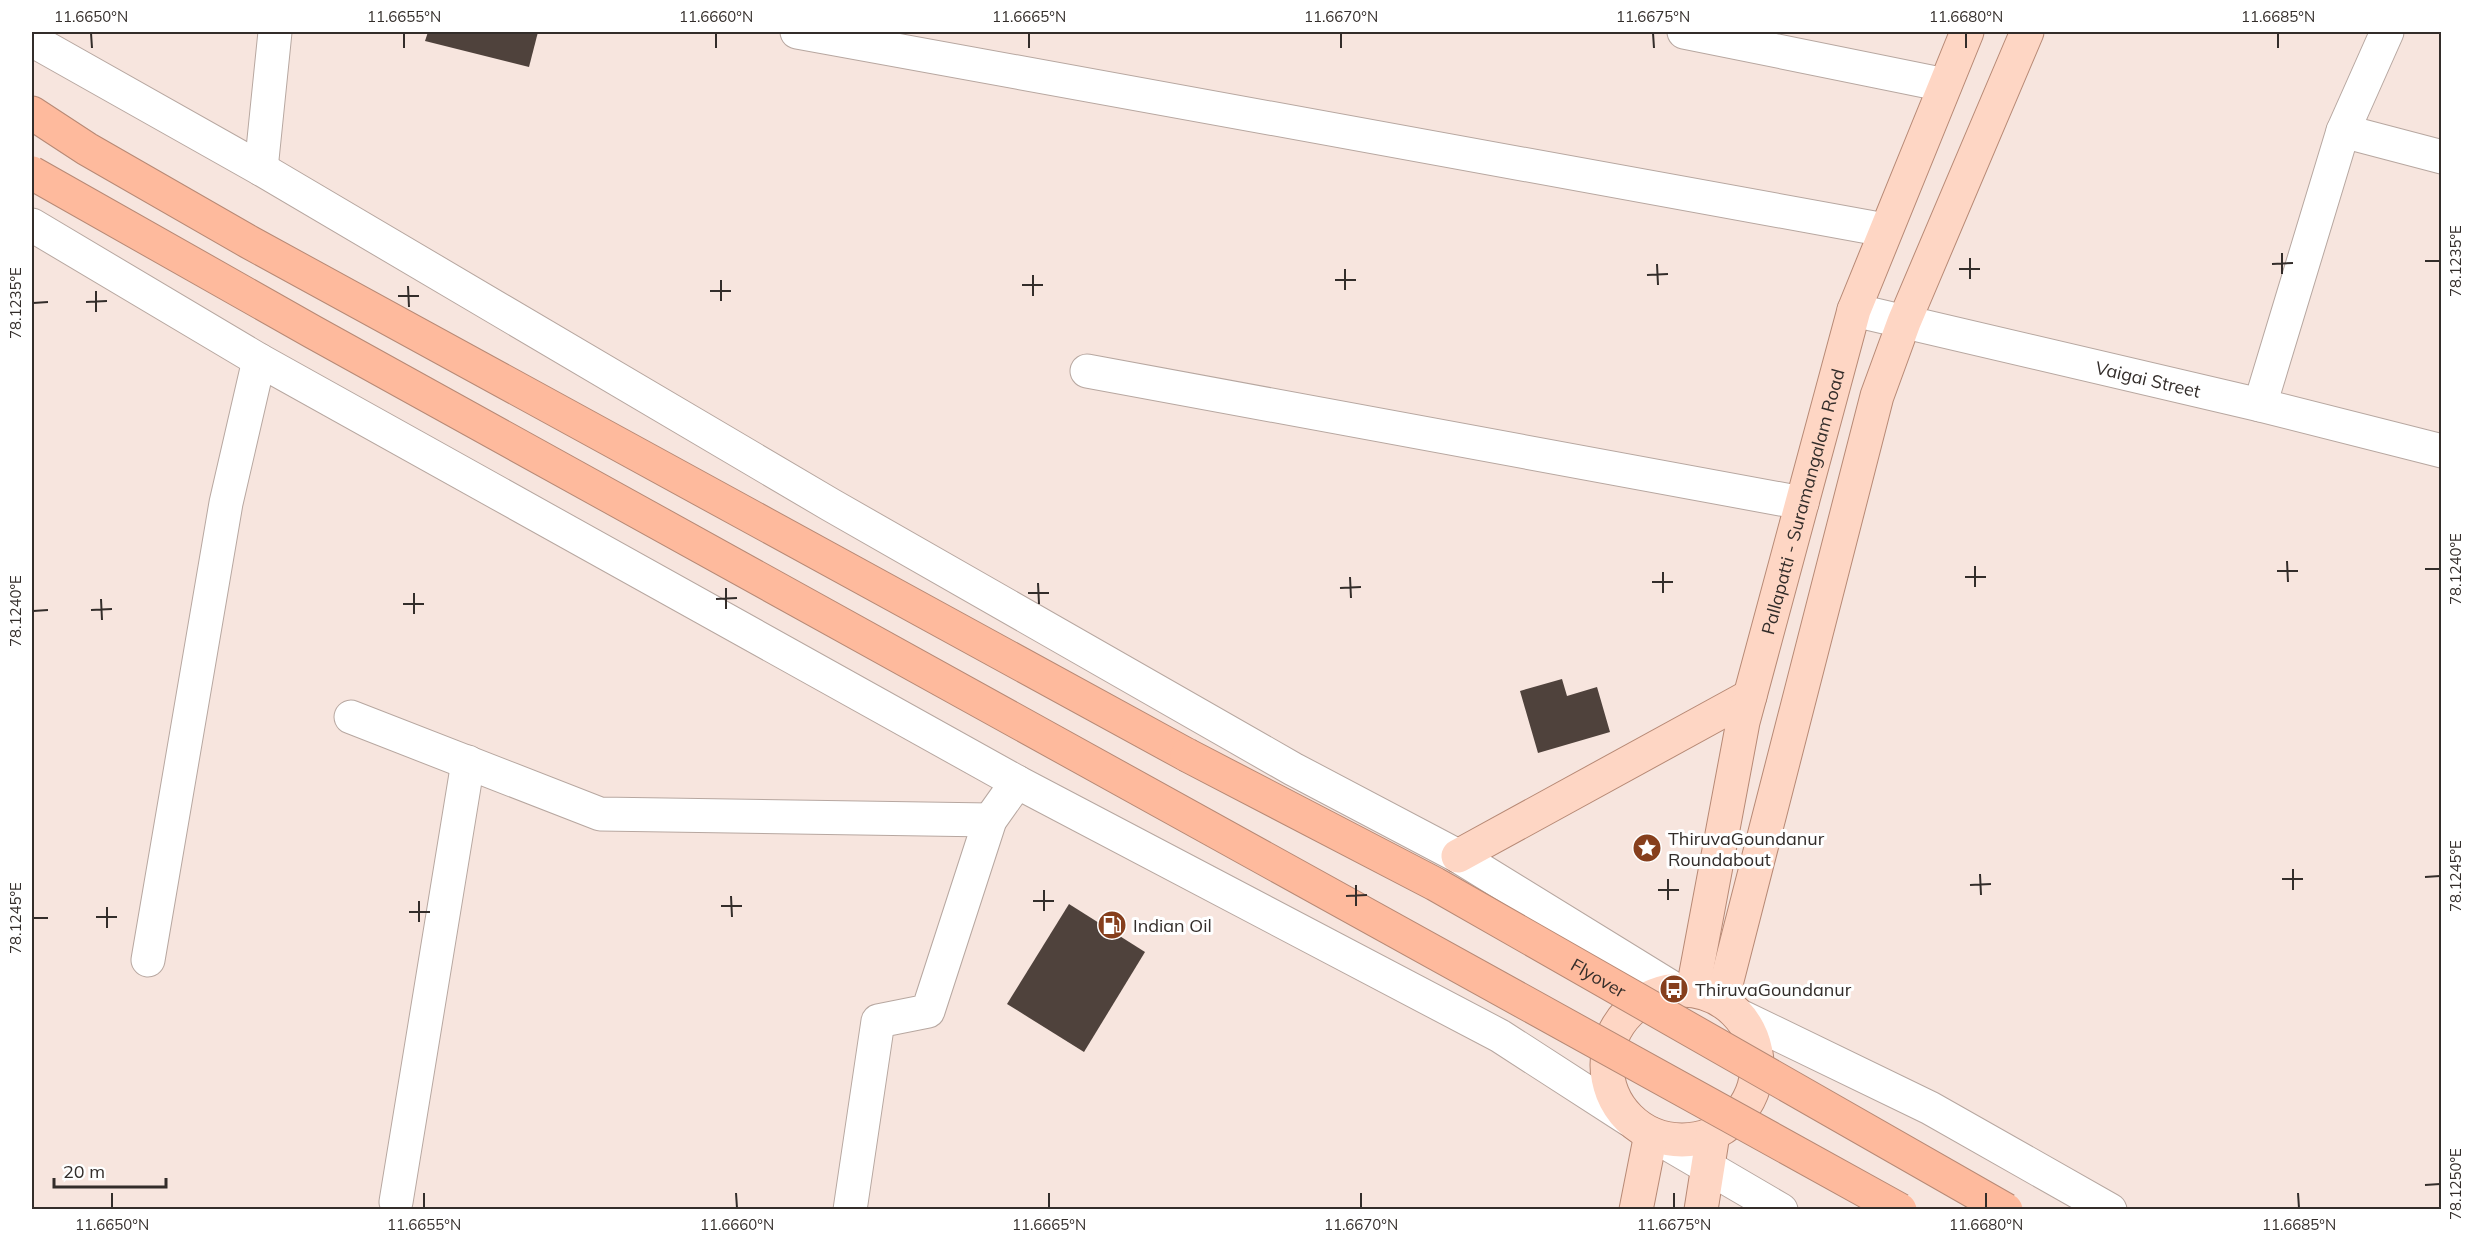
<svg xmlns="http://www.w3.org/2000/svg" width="2473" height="1241" font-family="Mulish,sans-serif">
<rect width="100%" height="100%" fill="#f7e5de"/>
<!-- building -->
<g fill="#4f423c">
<path d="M428,32h110l-9,35 -104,-26z"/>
<path d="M1562,679l5,17 30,-9 13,45 -72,21 -18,-62z"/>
<path d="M1069,904l76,48 -61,100 -77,-48z"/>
</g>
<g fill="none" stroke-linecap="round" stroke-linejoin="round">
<!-- street casing -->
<g stroke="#b7a7a0" stroke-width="35">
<g id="street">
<path d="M797,32l1088,198"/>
<path d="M1684,32l261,53"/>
<path d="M2343,131l99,26"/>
<path d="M261,169l14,-137"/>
<path id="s1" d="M1854,310l406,95 182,46"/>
<path d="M1087,371l715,132"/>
<path d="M2260,405l83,-274 44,-99"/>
<path d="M351,717l249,97 390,6"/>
<path d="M148,960l78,-457 33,-143"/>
<path d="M396,1202l72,-440"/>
<path d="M850,1210l28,-189 50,-10 62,-191 27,-38"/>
</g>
</g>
<!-- secondary casing -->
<g stroke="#b7a7a0" stroke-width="35">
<g id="secondary">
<path d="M32,40l229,129 570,336 462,264 165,87 216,133"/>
<path d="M32,225l227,135 758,422 483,254 130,84"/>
<path d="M1740,1016l190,92 180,102"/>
<path d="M1651,1134l130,76"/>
</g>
</g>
<!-- primary casing -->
<g stroke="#b78975" stroke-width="35">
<g id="primary">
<path d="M1458,856l292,-160"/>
<path id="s2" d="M1693,989l50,-267 111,-412 113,-278"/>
<circle cx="1682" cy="1065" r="75"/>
<path d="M1722,1000l155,-604 27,-74 123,-290"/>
<path d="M1636,1210l15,-76"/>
<path d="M1701,1210l12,-76"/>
</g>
</g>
<!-- highway casing -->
<g stroke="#b78975" stroke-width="35">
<path id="highway" d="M32,113l55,36 162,93 938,513"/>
</g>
<!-- street -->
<use href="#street" stroke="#fff" stroke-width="33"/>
<!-- secondary -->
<use href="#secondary" stroke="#fff" stroke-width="33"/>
<!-- primary -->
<use href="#primary" stroke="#fed6c4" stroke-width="33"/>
<!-- highway -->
<use href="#highway" stroke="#feba9d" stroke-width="33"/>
<!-- highway-bridge casing -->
<g stroke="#b78975" stroke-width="35" stroke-linecap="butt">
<g id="highway-bridge">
<path d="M32,173l281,159 1587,878"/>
<path id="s3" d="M1187,755l248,129 571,326"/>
</g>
</g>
<!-- highway-bridge -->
<use href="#highway-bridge" stroke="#feba9d" stroke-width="33"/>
</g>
<!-- ticks -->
<path fill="none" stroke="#332d2a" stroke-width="2" d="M91,33l1,15M404,33v15M716,33v15M1029,33v15M1341,33v15M1653,33l1,15M1966,33v15M2278,33v15M2282,253v21M1970,258v21M2425,261h15M1657,264l1,21M2272,264l21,-1M1345,269v21M1959,269h21M1033,275v21M1647,275l21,-1M721,280v21M1335,280h21M1022,285h21M408,286l1,21M96,291v21M710,291h21M398,296h21M86,302l21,-1M33,303l15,-1M2287,561l1,21M1975,566v21M2425,569h15M2277,571h21M1663,572v21M1350,577l1,21M1965,577h21M1652,582h21M1038,583l1,21M726,588v21M1340,588l21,-1M414,593v21M1028,593h21M101,599l1,21M716,599l21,-1M403,604h21M91,610l21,-1M33,611l15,-1M2293,869v21M1980,874l1,21M2425,877l15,-1M1668,879v21M2282,879h21M1356,885v21M1970,885l21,-1M1044,890v21M1658,890h21M731,896l1,21M1346,896l21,-1M419,901v21M1033,901h21M721,906h21M107,907v21M409,912h21M96,917h21M33,918h15M2425,1185l15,-1M112,1193v15M424,1193v15M736,1193l1,15M1049,1193v15M1361,1193v15M1674,1193v15M1986,1193v15M2298,1193l1,15"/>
<!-- icons -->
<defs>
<g id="sight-disc" transform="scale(1.5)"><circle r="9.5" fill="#863f1d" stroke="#fff"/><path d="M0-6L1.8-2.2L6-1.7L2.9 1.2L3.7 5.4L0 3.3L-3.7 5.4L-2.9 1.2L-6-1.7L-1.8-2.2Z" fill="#fff"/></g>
<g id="fuel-disc" transform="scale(1.5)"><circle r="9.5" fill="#863f1d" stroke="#fff"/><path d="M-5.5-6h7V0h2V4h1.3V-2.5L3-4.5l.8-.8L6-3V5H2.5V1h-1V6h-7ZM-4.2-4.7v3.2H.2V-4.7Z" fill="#fff"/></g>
<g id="bus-disc" transform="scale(1.5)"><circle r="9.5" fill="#863f1d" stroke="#fff"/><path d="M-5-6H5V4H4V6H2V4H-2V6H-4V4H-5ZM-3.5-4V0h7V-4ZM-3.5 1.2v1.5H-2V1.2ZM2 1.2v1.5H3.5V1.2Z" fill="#fff"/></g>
</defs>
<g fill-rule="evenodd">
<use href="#sight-disc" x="1647" y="848"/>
<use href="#fuel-disc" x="1112" y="925"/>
<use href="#bus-disc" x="1674" y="989"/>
</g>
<g text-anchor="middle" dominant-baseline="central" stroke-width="6" stroke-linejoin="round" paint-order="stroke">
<!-- street labels -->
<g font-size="18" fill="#332d2a" stroke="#fff">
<text stroke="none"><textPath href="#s1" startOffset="302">Vaigai Street</textPath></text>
<text stroke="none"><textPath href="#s2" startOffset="500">Pallapatti - Suramangalam Road</textPath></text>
<text stroke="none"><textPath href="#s3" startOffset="468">Flyover</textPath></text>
</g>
<!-- poi labels -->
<g font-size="18" fill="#332d2a" stroke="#fff" text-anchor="start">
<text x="1668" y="838">ThiruvaGoundanur<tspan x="1668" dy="21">Roundabout</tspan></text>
<text x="1133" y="925">Indian Oil</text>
<text x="1695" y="989">ThiruvaGoundanur</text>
</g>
</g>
<!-- border -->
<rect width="2473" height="1241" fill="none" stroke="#ffffff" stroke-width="66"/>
<!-- scale -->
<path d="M54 1178v9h112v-9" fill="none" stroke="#332d2a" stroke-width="3"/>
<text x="63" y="1178" font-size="18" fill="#332d2a" stroke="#ffffff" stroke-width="4.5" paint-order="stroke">20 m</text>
<rect x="33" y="33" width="2407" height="1175" fill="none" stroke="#332d2a" stroke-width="2"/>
<g font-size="15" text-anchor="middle" fill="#332d2a">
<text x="91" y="22">11.6650°N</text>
<text x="404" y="22">11.6655°N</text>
<text x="716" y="22">11.6660°N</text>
<text x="1029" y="22">11.6665°N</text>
<text x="1341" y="22">11.6670°N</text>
<text x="1653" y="22">11.6675°N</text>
<text x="1966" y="22">11.6680°N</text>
<text x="2278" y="22">11.6685°N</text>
<text transform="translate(2456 261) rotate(-90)" y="5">78.1235°E</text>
<text transform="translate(16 303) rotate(-90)" y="5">78.1235°E</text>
<text transform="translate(2456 569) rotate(-90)" y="5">78.1240°E</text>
<text transform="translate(16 611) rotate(-90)" y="5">78.1240°E</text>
<text transform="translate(2456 876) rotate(-90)" y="5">78.1245°E</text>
<text transform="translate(16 918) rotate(-90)" y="5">78.1245°E</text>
<text transform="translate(2456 1184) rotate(-90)" y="5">78.1250°E</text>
<text x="112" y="1230">11.6650°N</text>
<text x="424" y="1230">11.6655°N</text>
<text x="737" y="1230">11.6660°N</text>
<text x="1049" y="1230">11.6665°N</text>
<text x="1361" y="1230">11.6670°N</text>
<text x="1674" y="1230">11.6675°N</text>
<text x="1986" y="1230">11.6680°N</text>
<text x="2299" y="1230">11.6685°N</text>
</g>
</svg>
